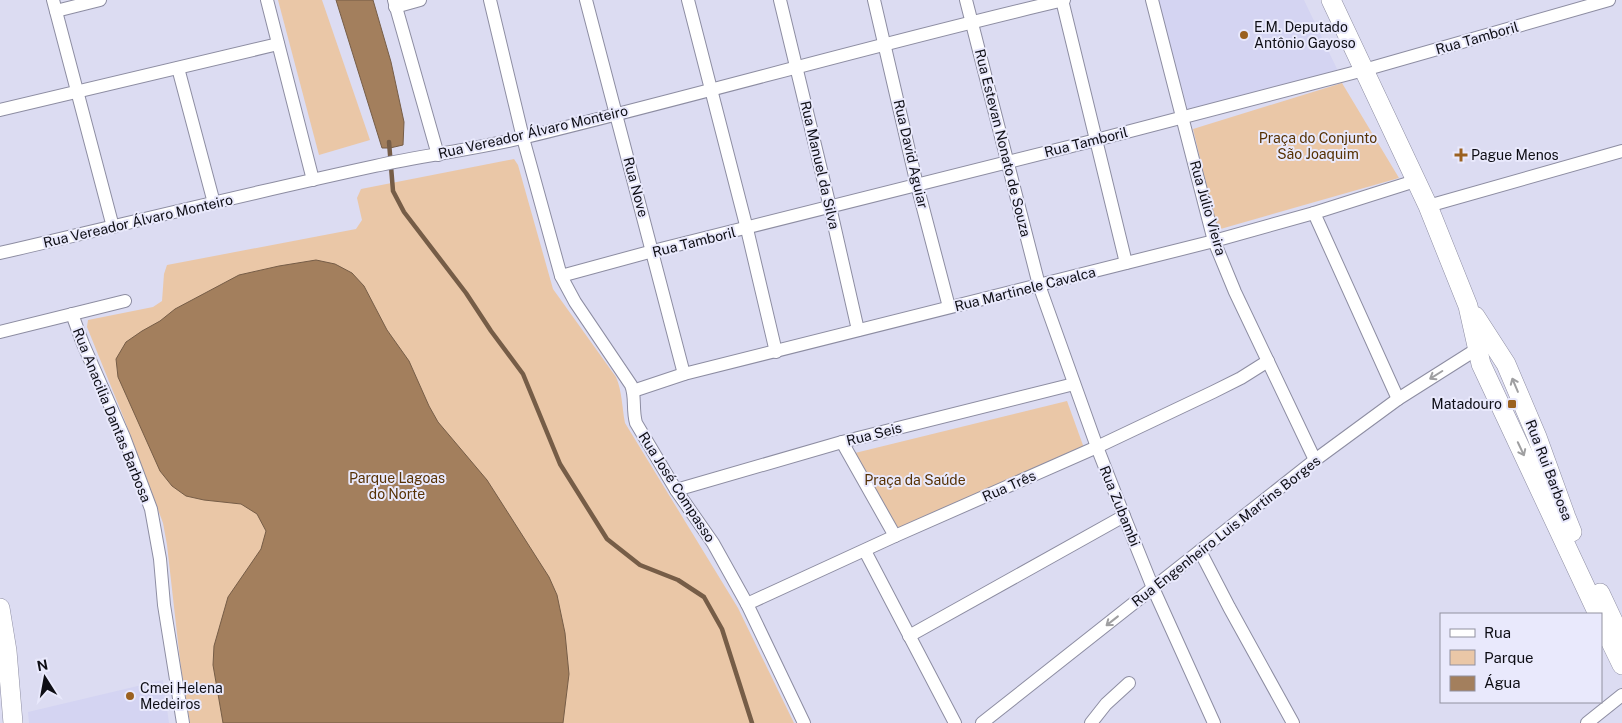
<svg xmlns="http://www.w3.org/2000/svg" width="1622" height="723" font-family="'Public Sans',sans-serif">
<rect width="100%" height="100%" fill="#dcdcf2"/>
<!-- built -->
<g fill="#d4d4f2">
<path d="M1158,0h146l34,71 -150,39z"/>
<path d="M163,680l6,43h-140l-1,-11z"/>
</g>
<!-- green -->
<g fill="#eac7a7">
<path d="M278,0h44l48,140 -51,15z"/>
<path d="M1342,83l57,95 -182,52 -24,-101z"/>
<path d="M514,159l4,6 35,124 63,88c6,14 6,30 9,46l113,185 56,115h-604l-9,-54 -14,-124 -4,-22 -40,-107 -36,-89 1,-7 65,-13 9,-6 2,-27 3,-9 189,-36 6,-9 -5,-22 4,-9z"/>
<path d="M1067,401l17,47 -188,83 -41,-78z"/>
</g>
<!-- water -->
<g fill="#a37f5d" stroke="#765d47">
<path d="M336,0h37l18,62 13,60 -1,23 -13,3h-8z"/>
<path d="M316,260l19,4 17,9 12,13 23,44 22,31 20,45 9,16 49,58 62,97 8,18 8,38 4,41 -6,49h-340l-10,-58 1,-19 14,-49 33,-48 5,-18 -9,-17 -16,-10 -37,-4 -18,-4 -14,-10 -12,-15 -42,-94 -2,-18 10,-17 16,-11 18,-10 15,-12 64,-34 40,-9z"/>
</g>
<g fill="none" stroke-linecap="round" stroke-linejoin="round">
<!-- stream -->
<path stroke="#765d47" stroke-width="4.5" d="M389,142l4,49 11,21 62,81 25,38 32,43 37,90 47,75 33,26 38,15 26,17 18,32 30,94"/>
<!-- street casing -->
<g stroke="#8d8da2" stroke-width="14">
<g id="street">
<path d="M53,0l60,227"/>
<path d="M267,0l46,180"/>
<path d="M394,0l44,155"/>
<path d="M490,0l33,138 38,138 14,26 56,83c5,12 1,23 5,38l40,67 37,53 34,61 57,119"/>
<path d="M586,0l98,374"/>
<path d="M688,0l59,229 29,123"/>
<path d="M780,0l50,207 28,123"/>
<path d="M874,0l43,185 32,122"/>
<path d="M966,0l73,285 58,162 27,69 29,72 61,135"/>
<path d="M1062,0l64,263"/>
<path d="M1152,0l62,241 21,51 80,168"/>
<path d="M395,7l25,-7"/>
<path d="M56,11l44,-11"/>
<path d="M178,68l36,135"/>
<path d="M0,110l278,-66"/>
<path d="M1428,206l194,-55"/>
<path d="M1314,213l84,186"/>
<path d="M0,253c125,-29 250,-60 375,-87 50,-11 101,-17 151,-29 180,-44 358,-95 538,-137"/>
<path d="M561,276l92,-25 443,-111 268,-70 245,-70"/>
<path d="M72,314l11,30 41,93 27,72 9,50 4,46 19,118"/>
<path d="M0,332l125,-31"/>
<path d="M633,391l51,-17 530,-133 100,-28 101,-32"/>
<path d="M842,442l53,94"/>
<path d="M676,490l166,-48 232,-58"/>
<path d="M865,551l90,172"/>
<path d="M1200,551l29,56 64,116"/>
<path d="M747,604l148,-68 202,-89 116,-55 28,-14 27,-17"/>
<path d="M909,636l215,-120"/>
<path d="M982,723l333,-263 83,-61 79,-50"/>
<path d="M1091,723l15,-19 23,-21"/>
<path d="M1587,723l35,-28"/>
</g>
</g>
<!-- secondary casing -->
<g stroke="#8d8da2" stroke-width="20">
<g id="secondary">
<path d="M1331,0l97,206 40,100 13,58 117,250"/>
<path d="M1475,316l31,48 31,73 29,80 6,15"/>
<path d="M1600,593l22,47"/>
<path d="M0,608l7,43 6,72"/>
<path d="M1604,628l18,37"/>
</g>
</g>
<!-- street -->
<use href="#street" stroke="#fff" stroke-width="12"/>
<!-- secondary -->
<use href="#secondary" stroke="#fff" stroke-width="19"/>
</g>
<!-- one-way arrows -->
<defs><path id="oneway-shaft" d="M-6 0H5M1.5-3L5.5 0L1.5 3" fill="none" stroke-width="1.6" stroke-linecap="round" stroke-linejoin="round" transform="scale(1.25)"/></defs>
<g stroke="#9f9fa1">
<use href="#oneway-shaft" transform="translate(1436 375) rotate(148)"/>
<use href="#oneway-shaft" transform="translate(1515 385) rotate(-113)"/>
<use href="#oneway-shaft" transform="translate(1521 449) rotate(65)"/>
<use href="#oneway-shaft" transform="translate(1112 621) rotate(142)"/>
</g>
<!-- markers -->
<g fill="#9b6120" stroke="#e9e9fc" stroke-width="2">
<circle cx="1244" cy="35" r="5"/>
<path d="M1458.5 147.5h5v5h5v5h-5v5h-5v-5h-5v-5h5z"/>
<rect x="1507" y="399" width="10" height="10" rx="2.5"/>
<circle cx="130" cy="696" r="5"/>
</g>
<g text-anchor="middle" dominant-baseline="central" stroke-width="4" stroke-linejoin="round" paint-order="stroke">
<!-- poi labels -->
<g font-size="14" fill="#0e0e15" stroke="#e9e9fc" text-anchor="start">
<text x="1254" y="27">E.M. Deputado<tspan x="1254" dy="16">Antônio Gayoso</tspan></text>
<text x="1471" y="155">Pague Menos</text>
<text x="1502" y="404" text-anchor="end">Matadouro</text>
<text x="140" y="688">Cmei Helena<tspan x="140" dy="16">Medeiros</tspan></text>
</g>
<!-- street labels -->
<g font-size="14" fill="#0e0e15" stroke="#e9e9fc">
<text transform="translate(1477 38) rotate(-16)">Rua Tamboril</text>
<text transform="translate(533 132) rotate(-13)">Rua Vereador Álvaro Monteiro</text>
<text transform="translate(1086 142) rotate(-14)">Rua Tamboril</text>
<text transform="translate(1003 143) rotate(76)">Rua Estevan Nonato de Souza</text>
<text transform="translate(911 154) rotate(77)">Rua David Aguiar</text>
<text transform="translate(820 165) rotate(77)">Rua Manuel da Silva</text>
<text transform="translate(636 187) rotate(75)">Rua Nove</text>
<text transform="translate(1208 208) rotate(74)">Rua Júlio Vieira</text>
<text transform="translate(138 221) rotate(-13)">Rua Vereador Álvaro Monteiro</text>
<text transform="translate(694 242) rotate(-14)">Rua Tamboril</text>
<text transform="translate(1025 289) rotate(-14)">Rua Martinele Cavalca</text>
<text transform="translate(112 415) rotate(68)">Rua Anacilia Dantas Barbosa</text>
<text transform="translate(874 434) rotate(-14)">Rua Seis</text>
<text transform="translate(1549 470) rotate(69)">Rua Rui Barbosa</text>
<text transform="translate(1009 486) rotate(-24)">Rua Três</text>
<text transform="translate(677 487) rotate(57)">Rua José Compasso</text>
<text transform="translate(1120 506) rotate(68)">Rua Zubambi</text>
<text transform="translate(1226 531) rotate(-38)">Rua Engenheiro Luis Martins Borges</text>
</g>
<!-- park labels -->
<g font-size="14" fill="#563104" stroke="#e9e9fc">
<text x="1318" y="138">Praça do Conjunto<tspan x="1318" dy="16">São Joaquim</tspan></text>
<text x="397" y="478">Parque Lagoas<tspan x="397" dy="16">do Norte</tspan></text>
<text x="915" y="480">Praça da Saúde</text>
</g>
</g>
<!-- legend -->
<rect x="1440" y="613" width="162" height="90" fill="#e9e9fc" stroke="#9191a0"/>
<rect x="1450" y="629" width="25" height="8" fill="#ffffff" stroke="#9191a0"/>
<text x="1484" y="638" font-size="15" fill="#0e0e15">Rua</text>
<rect x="1450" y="650" width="25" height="15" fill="#eac7a7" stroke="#9191a0"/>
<text x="1484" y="663" font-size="15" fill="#0e0e15">Parque</text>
<rect x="1450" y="676" width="25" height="15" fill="#a37f5d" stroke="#9191a0"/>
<text x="1484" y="688" font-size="15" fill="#0e0e15">Água</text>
<!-- north arrow -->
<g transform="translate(45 678) rotate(349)" stroke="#e9e9fc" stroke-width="4" paint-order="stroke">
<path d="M0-4L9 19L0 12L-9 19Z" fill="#0e0e15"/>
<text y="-8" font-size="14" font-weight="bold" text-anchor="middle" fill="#0e0e15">N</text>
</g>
</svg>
